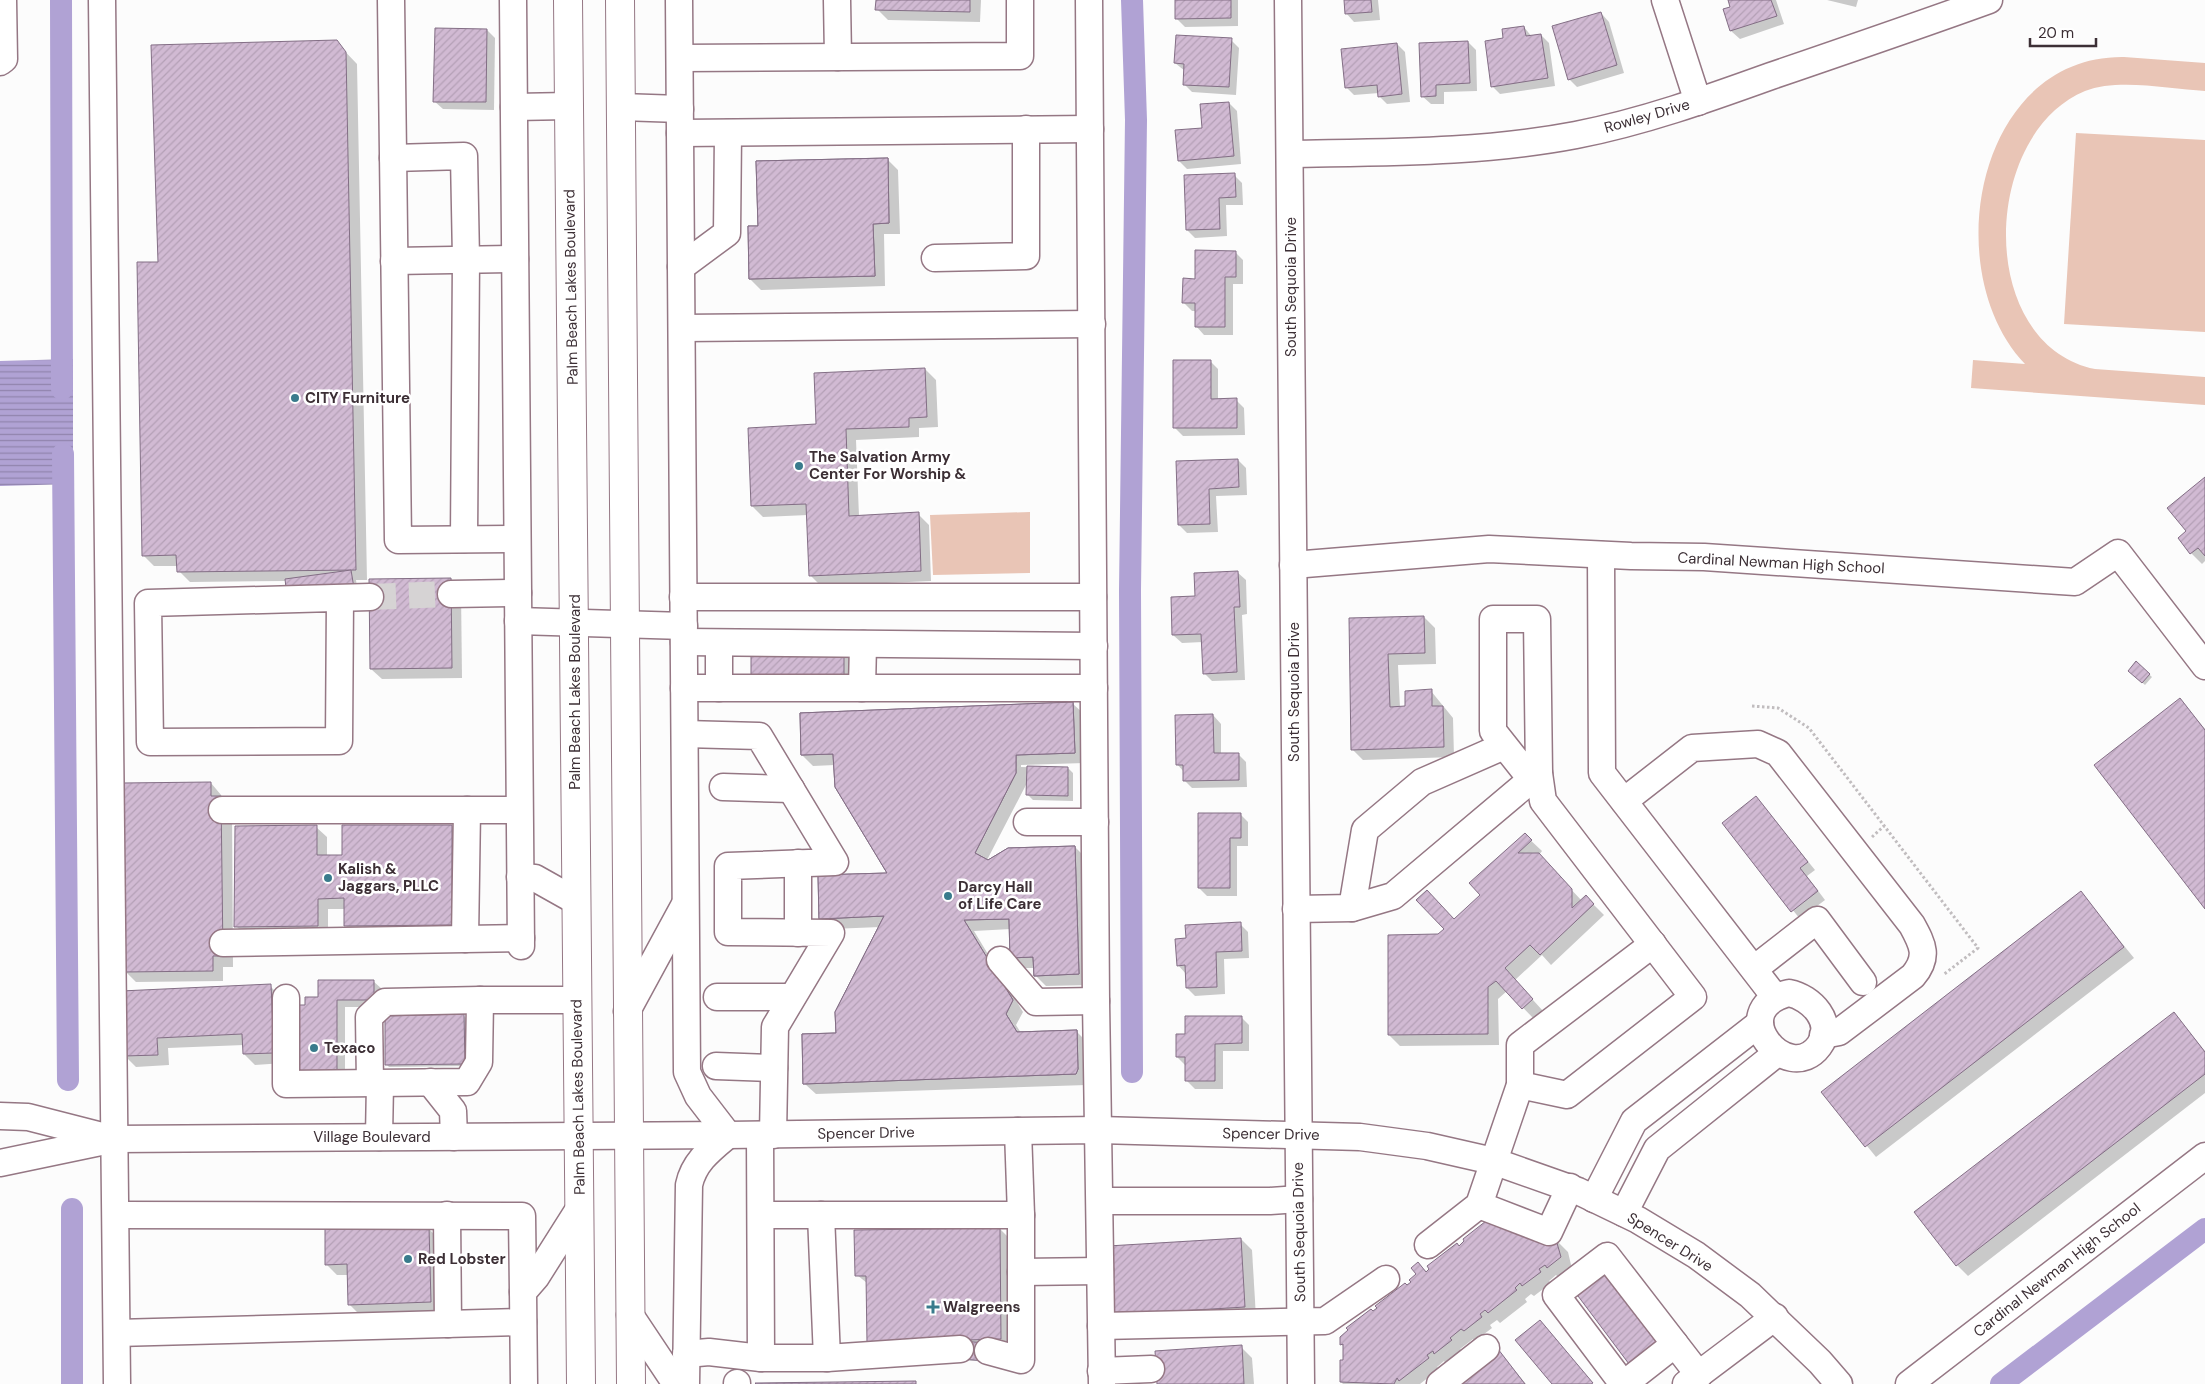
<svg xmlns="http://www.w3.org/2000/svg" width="2205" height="1384" font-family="'DM Sans',sans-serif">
<defs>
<pattern id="water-rules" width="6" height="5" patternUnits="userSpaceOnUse" patternTransform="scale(1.25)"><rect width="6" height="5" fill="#b0a2d4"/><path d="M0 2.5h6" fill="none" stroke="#9084ad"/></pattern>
<pattern id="building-hatch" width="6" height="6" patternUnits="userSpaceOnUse" patternTransform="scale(1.25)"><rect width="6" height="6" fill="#d1bad3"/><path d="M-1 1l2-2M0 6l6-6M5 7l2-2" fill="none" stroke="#b4a0b6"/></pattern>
</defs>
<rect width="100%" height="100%" fill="#fcfcfc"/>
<!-- green -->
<g fill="#e9c5b6">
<path d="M2124,57l81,6v28c-35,-2 -87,-13 -120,0 -104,43 -110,253 10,278l110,8v28l-234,-17 2,-28 52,4c-88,-92 -49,-309 99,-307z"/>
<path d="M2076,133l129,7v192l-141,-8z"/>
<path d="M1030,512v61l-97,2 -3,-60z"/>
</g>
<!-- water -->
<path fill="url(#water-rules)" d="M73,359v125l-73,2v-125z"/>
<!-- shadow -->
<g fill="#0003">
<path d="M877,0h104l-1,22 -92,-2 -11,-11z"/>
<path d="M1177,0h61v26l-53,1 -8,-8z"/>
<path d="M1345,0h33l2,20 -26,2 -8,-9z"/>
<path d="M1729,0h47l8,24 -44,15 -9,-8 -6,-21 7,-2z"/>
<path d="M1827,0h31l-2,7z"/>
<path d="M1601,13l8,9 15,51 -47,14 -8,-8z"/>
<path d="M1524,27l8,10 9,-2 8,8 6,43 -55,8 -8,-8 13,-47z"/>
<path d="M487,30l8,8 -1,72 -51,-1 -9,-8z"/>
<path d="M1231,40l8,8 -3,47 -44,-3 -8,-8 1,-13 -10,-8z"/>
<path d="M336,42l21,22 10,516h-11l2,13 -72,-12 -96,1 -11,-11 -1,-5h-24l-11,-11 16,-292z"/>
<path d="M1468,42l8,8 1,41 -33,1v12h-13l-9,-8z"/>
<path d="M1397,44l8,8 5,50 -23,2 -8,-8v-3l-25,2 -8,-8z"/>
<path d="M1229,103l8,8 4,53 -54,5 -8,-8z"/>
<path d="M887,159l11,11 2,64h-16l1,52 -124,4 -11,-11 9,-51z"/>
<path d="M1234,175l8,8 1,22h-17l1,31 -32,2 -8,-8z"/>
<path d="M1235,252l8,8v24h-10v51h-29l-8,-9v-15h-4l-8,-8 12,-23z"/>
<path d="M1210,361l8,8v31h18l8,8 1,27 -62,1 -8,-8z"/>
<path d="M925,369l11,11 2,47 -19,1v9l-63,3 3,76 59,-2 11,11 2,56 -110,5 -11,-11 -2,-60 -45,2 -11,-11 65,-80z"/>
<path d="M1238,460l8,8 1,27 -31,1 2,36 -31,1 -8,-8 -2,-63z"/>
<path d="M2205,478v83l-3,3 -11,-11 -3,-21z"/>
<path d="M1237,572l9,8 1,34 -5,1 3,65 -33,1 -8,-8 -1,-31 -21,1 -9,-8 23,-38z"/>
<path d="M451,579l10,11 1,88 -80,1 -11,-10z"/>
<path d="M1424,617l11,11 1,36 -38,1 2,43 6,-1 25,-16 22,27 1,39 -91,3 -11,-11 -2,-130z"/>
<path d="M843,651l8,8v29l-98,-7z"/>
<path d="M2136,663l16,14 -7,8 -16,-14z"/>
<path d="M2180,700l25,29v178z"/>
<path d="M1073,704l11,10 1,49 -64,2v2l47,1 5,5v28l-40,-1 -5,-5v-14l-42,81 89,-15 11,11 4,127 -44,1 -11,-11v-7h-13l-11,-11v-28l-37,2 49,81 -7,13 5,8 55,-2 11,11v43l-271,9 -11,-10 32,-50 43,-107 -48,2 -11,-11 68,-44 -54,-109 -22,1 -11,-11z"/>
<path d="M1213,715l8,9v30h17l8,8 1,25 -55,1 -8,-8v-8l-7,-8z"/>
<path d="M211,783l21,25 1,159h-10v14l-87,1 -11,-11z"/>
<path d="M1756,797l59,73 -8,6 18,24 -25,19 -77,-96z"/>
<path d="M1240,814l8,8v24h-11v50h-30l-8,-8z"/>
<path d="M452,826l11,11 -1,98 -106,1 -11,-11v-16h-17v28h-81l-11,-11 80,-99 11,10v19h16z"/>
<path d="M1525,835l17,16 -3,4 43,46 4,-4 18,18 -53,50 -9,-10 -27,25 28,31 -9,8 -27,-28 -9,8 1,46 -99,1 -11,-11 50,-99 43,-41z"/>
<path d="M2081,893l53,65 -258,199 -53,-65z"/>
<path d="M1240,924l8,8 1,26 -25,1 1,35 -30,2 -8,-8 -1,-14 -8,-9 9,-26z"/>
<path d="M373,981l9,8v18h-37v72l-41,1 2,-74 13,-8z"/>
<path d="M270,986l11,11 3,66 -29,2 -11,-11v-9l-76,3 1,17 -33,2 -11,-11 -3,-63z"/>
<path d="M2174,1014l31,37v42l-237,183 -11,-11z"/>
<path d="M464,1016l2,2 1,48 -78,1 -3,-3z"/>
<path d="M1241,1017l8,8v26h-26v38h-28l-8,-8 -2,-16 -8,-8 9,-22z"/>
<path d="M1488,1225l69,16 11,11 4,17 -13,9 -3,-3 -7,6 2,2 -17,13 -3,-2 -6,5 2,3 -27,21 -3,-3 -7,5 2,3 -17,13 -2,-2 -13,10 2,2 -16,13 -2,-3 -7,6 2,2 -19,15h-77l-2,-2 3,-35 -3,-3 32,-31 39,-30 5,-9 1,-10 9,8z"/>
<path d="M428,1228l11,11 2,73 -81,3 -11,-11 -1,-29h-11l-11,-11z"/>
<path d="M1000,1229l11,11v109l-22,13 -26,-2 -106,-85z"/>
<path d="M1241,1239l11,11 4,67 -131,9z"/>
<path d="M1241,1347l11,11 2,26h-95z"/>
<path d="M1498,1351l28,33h-71z"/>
</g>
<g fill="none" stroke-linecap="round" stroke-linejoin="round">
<!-- canal -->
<g stroke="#b0a2d4" stroke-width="22">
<path d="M61,0l1,389"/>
<path d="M63,454l5,626"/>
<path d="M1132,1072l-2,-482 6,-470 -4,-120"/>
<path d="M72,1209v175"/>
<path d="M2001,1384l204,-155"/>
</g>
</g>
<!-- building -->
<g fill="url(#building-hatch)" stroke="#836e85" fill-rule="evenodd">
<path d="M876,0h94v12l-95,-2z"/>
<path d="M1175,0h56v18l-56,1z"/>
<path d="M1344,0h27l1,12 -27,2z"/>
<path d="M1728,0h43l6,16 -47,15 -7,-22 7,-2z"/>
<path d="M1601,12l16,53 -49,15 -16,-54z"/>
<path d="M1524,26l2,10 15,-2 7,44 -57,9 -6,-46 18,-3 -1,-9z"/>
<path d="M435,28l52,1 -1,73h-53z"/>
<path d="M1176,35l56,3 -3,49 -46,-2 1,-21 -10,-1z"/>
<path d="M337,40l9,12 10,518 -179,2 -1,-17 -34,1 -5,-294h21l-7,-217z"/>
<path d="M1468,41l2,42 -34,2v11l-15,1 -2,-54z"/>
<path d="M1397,43l5,51 -24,3 -1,-12 -32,3 -4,-39z"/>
<path d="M1229,102l5,54 -56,5 -3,-31 27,-2 -2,-24z"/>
<path d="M888,158l1,65 -16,1 2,52 -126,3 -1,-53h10l-2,-65zM781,202h56v34l-57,1z"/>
<path d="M888,158l1,65 -16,1 2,52 -126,3 -1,-53h10l-2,-65z"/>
<path d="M1235,173l1,24 -17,1 1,31 -34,1 -2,-55z"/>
<path d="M1195,250l41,1v26h-11v50h-30v-24h-13l1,-25 12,1z"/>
<path d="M1173,360h38v39l26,-1v30h-64z"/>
<path d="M925,368l2,49 -18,1v9l-63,2 3,87 70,-4 2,59 -112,5 -3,-72 -55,2 -3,-78 68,-4 -2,-51z"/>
<path d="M1238,459l1,28 -30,2 1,35 -32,1 -2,-64z"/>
<path d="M2205,477v79l-7,-8 -8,6 -12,-16 8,-7 -19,-23z"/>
<path d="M351,570l3,18 -67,9 -2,-18z"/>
<path d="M1238,571l2,36h-6l3,65 -34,2 -2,-40 -29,1 -1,-38 24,-1 -1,-23z"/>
<path d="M451,578l1,90 -82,1 -1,-90z"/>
<path d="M1424,616l1,37 -37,1 2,53 15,-1v-15l27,-2v17h11l1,41 -93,3 -2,-132z"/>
<path d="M844,650v30l-93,2v-31z"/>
<path d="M2136,661l14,13 -8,9 -14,-12z"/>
<path d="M2180,698l25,32v179l-111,-144z"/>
<path d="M1073,702l2,51 -59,2v18l-41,80 13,7 20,-12 67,-2 4,128 -45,2 -1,-19 -23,1 -1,-39 -45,1 49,80 -7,14 11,18 60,-2 1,39 -2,5 -273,10 -1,-50 34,-1 -1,-21 49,-96 -65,3 -1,-44 69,-2 -52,-86 -2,-33 -32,1 -1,-42zM974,753l1,14 -50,88 -52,-90 -2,-10zM924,930l52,91 2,9 -103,2 -1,-14z"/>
<path d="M1073,702l2,51 -59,2v18l-41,80 13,7 20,-12 67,-2 4,128 -45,2 -1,-19 -23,1 -1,-39 -45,1 49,80 -7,14 11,18 60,-2 1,39 -2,5 -273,10 -1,-50 34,-1 -1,-21 49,-96 -65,3 -1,-44 69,-2 -52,-86 -2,-33 -32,1 -1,-42z"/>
<path d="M1213,714l1,39h25v27l-56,1v-16h-7l-1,-50z"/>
<path d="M1027,766l41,1v29l-42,-1z"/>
<path d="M211,782v14h10l2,160h-10v15l-89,1 -2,-189z"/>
<path d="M1756,796l52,66 -8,6 18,23 -27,21 -69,-89z"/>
<path d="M1198,813h43v25h-11v50h-32z"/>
<path d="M317,825v30h25v-30h110v100l-108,1v-28l-26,1v27l-84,1 1,-101z"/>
<path d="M1525,833l7,7 -14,13h21l33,36v19l14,-13 8,9 -54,51 -10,-10 -25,23 28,31 -11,10 -26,-28 -8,6v47l-100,1v-100l50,-1 6,-5 -28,-29 11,-10 27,29 26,-24 -11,-12z"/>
<path d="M2081,891l43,56 -259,200 -44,-55z"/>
<path d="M1241,922l1,29 -26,1 1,35 -31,1 -1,-23 -8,1 -2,-27 11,-1 -1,-13z"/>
<path d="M318,980h56v20h-37v72h-42v-67h10v-8h13z"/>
<path d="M271,984l3,69 -31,1 -1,-20 -85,4 1,17 -34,1 -3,-65z"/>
<path d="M2174,1012l31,40v22l-249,192 -42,-54z"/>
<path d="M464,1014l1,50 -80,1v-49z"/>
<path d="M1185,1016h57v27l-27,1v37h-30v-24h-9v-23h9z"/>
<path d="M1494,1218l64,22 -1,3 4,14 -14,11 -2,-3 -6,4 2,3 -19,14 -2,-3 -5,5 2,2 -29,23 -3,-3 -5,4 2,3 -18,14 -3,-2 -11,9 2,2 -18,14 -1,-3 -6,4 2,3 -30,23 -2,-3 -3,6 -54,-2v-22h3v-16l-3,1v-8l8,-7 -2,-2 25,-19 2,2 4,-3 -2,-2 30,-23 2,2 4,-3 -2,-2 7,-6 -5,-6 7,-6 8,10 3,-3 -2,-3 30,-23 2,3 5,-5 -1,-2 23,-18 2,2z"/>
<path d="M325,1227h104l2,75 -83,3 -1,-41 -22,1z"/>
<path d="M1000,1228l1,111 -134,4 -1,-67h-11l-1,-46z"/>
<path d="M1241,1238l4,69 -132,8 -5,-69z"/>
<path d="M1604,1270l55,72 -30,22 -54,-72z"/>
<path d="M1540,1320l53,63 -2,1h-39l-37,-44z"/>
<path d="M961,1341l27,2 -1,18 -27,-2z"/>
<path d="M1242,1345l2,39h-87l-2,-33z"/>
<path d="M1498,1349l27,35h-72z"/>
<path d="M916,1381v3h-160l-1,-1z"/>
</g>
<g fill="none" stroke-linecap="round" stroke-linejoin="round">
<!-- minor-tunnel -->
<path stroke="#d6d3d4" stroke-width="26" stroke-dasharray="26 13" stroke-linecap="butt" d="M370,597l81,-3"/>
<!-- minor casing -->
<g stroke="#957784" stroke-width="29">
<g id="minor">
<path d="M102,0l15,1384"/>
<path d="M391,0l7,540 119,-1"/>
<path d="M513,0l8,946"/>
<path d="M679,0l8,1072 11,24 30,39"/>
<path d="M837,0l1,57"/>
<path d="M1089,0l7,1001 6,383"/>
<path d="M1288,0l13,1384"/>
<path d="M1665,0l33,102"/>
<path d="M680,58l340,-2v-56"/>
<path d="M0,62l4,-3 -1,-59"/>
<path d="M514,107l55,-1"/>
<path d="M621,107l59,2"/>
<path d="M680,133l410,-4"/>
<path d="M1290,154c95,-2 192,-1 286,-19 67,-13 131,-36 195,-59 73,-25 146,-50 218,-76"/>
<path d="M393,158l71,-2 2,103 -2,280"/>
<path d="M935,258l91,-2v-127"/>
<path d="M394,261l121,-2"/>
<path d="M681,267l46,-34 1,-100"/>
<path d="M682,328l410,-4"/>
<path d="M1601,555l1,218 173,224"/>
<path d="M1293,565l196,-16 142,7 73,1 371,25 43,-29 87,113"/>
<path d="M451,594l67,-1"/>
<path d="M683,597h410"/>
<path d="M340,598l-1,143 -189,1 -2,-139 222,-6"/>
<path d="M518,621l166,5"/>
<path d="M684,642l410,4"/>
<path d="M684,688h410"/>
<path d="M719,688v-45"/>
<path d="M862,688l1,-44"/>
<path d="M685,734l74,2 76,126 -107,4v66l103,1 -56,94 -2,108"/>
<path d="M723,787l68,2"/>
<path d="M1624,801l68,-53 66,-4 20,9 134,172c11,20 17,32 1,51l-74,56 -16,3"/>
<path d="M222,810h297"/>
<path d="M1027,822h68"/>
<path d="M520,877l15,1 41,23"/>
<path d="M1352,908l13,-78 57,-48 82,-36"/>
<path d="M1296,909l56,-1 41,-12 146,-123"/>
<path d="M798,933v-70"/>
<path d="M465,939l2,-129"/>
<path d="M223,943l298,-5"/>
<path d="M1000,960l36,42 60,-1"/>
<path d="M1754,969l63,-49 46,62"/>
<path d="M1789,993c22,4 47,30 30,53 -31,42 -97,-36 -30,-53z"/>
<path d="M717,997h75"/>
<path d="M286,998v86l181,-2 12,-20 1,-62h97"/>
<path d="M627,1011l57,-105"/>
<path d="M716,1066l58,2"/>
<path d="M430,1082l23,29 1,26"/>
<path d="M370,1083l-1,-66 16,-15 95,-2"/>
<path d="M1520,1085l47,10 126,-98 -150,-196 -4,-28 -2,-154h-44v112l38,48"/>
<path d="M0,1116l28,1 82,21"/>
<path d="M1018,1131l3,84"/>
<path d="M760,1135l1,223"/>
<path d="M379,1137l1,-54"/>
<path d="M0,1163l115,-24 613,-4 371,-5 261,7 67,9 66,15 85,30 60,29 58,35 54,40 70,67 19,22"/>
<path d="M1594,1199l40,-78 126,-98"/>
<path d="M1100,1201h170l29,-2"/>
<path d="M1479,1205l70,27 21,-45"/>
<path d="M1624,1213l33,-64 120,-96"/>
<path d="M116,1215l406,1 1,76"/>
<path d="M447,1215l1,109"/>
<path d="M761,1215h260v145l-33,-9"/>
<path d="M1428,1245l51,-40 41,-120v-40l133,-101"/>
<path d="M1021,1272l79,-1"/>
<path d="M630,1315l46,69"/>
<path d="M1101,1326l224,-5 61,-42"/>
<path d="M117,1333l406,-11"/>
<path d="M686,1354l23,-2 52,6h66l-6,-143"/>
<path d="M827,1358l133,-9"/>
<path d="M1101,1371l50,-2"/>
<path d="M737,1383v1"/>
<path d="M524,1384l-1,-92 13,-15 43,-68"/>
<path d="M686,1384l3,-199c5,-23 21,-35 39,-50"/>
<path d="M1440,1384l46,-36"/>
<path d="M1623,1384l-67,-89 51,-39 92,119"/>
<path d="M1624,1384l51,-40"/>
<path d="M1686,1384l89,-67"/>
<path d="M1909,1384l296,-228"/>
</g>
</g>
<!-- major casing -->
<g stroke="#957784" stroke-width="30">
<g id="major">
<path d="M568,0l13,1384"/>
<path d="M620,0l11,1384"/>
</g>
</g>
<!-- path -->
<g stroke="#c1bdbf" stroke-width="3" stroke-dasharray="2.5 2.5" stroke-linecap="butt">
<path d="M1752,706l26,2 31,20 169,220 -35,27"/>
<path d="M1872,837l12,-11"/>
</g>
<!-- minor -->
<use href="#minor" stroke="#fff" stroke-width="26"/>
<!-- major -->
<use href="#major" stroke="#fff" stroke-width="28"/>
</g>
<!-- markers -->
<g fill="#397b8c" stroke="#fff" stroke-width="2">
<circle cx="295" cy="398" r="5"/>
<circle cx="799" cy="466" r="5"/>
<circle cx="328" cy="878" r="5"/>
<circle cx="948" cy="896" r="5"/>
<circle cx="314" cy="1048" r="5"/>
<circle cx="408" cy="1259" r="5"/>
<path d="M930.5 1299.5h5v5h5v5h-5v5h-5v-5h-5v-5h5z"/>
</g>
<g text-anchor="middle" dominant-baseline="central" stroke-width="5" stroke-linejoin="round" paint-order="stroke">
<!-- street labels -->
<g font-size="15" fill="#3c2f35" stroke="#fff">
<text transform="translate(1647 116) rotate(-16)">Rowley Drive</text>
<text transform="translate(571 287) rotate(-91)">Palm Beach Lakes Boulevard</text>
<text transform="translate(1291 287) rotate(-90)">South Sequoia Drive</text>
<text transform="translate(1781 563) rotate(3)">Cardinal Newman High School</text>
<text transform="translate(575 692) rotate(-90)">Palm Beach Lakes Boulevard</text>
<text transform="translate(1294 692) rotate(-90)">South Sequoia Drive</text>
<text transform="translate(578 1097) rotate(-91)">Palm Beach Lakes Boulevard</text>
<text transform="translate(866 1133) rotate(-1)">Spencer Drive</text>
<text transform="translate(1271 1134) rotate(1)">Spencer Drive</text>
<text x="372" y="1137">Village Boulevard</text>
<text transform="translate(1299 1232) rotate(-91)">South Sequoia Drive</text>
<text transform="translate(1670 1242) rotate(32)">Spencer Drive</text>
<text transform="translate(2057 1270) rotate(-38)">Cardinal Newman High School</text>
</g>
<!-- poi labels -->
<g font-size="15" font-weight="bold" fill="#3c2f35" stroke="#fff" text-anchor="start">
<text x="305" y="398">CITY Furniture</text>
<text x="809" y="457">The Salvation Army<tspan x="809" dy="17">Center For Worship &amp;</tspan></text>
<text x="338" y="869">Kalish &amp;<tspan x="338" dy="17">Jaggars, PLLC</tspan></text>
<text x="958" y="887">Darcy Hall<tspan x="958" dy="17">of Life Care</tspan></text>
<text x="324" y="1048">Texaco</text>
<text x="418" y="1259">Red Lobster</text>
<text x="943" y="1307">Walgreens</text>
</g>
</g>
<!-- scale -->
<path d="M2030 38v8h66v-8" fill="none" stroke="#3c2f35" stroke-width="2.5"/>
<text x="2038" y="38" font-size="15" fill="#3c2f35" stroke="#ffffff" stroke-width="4" paint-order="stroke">20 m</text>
</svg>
